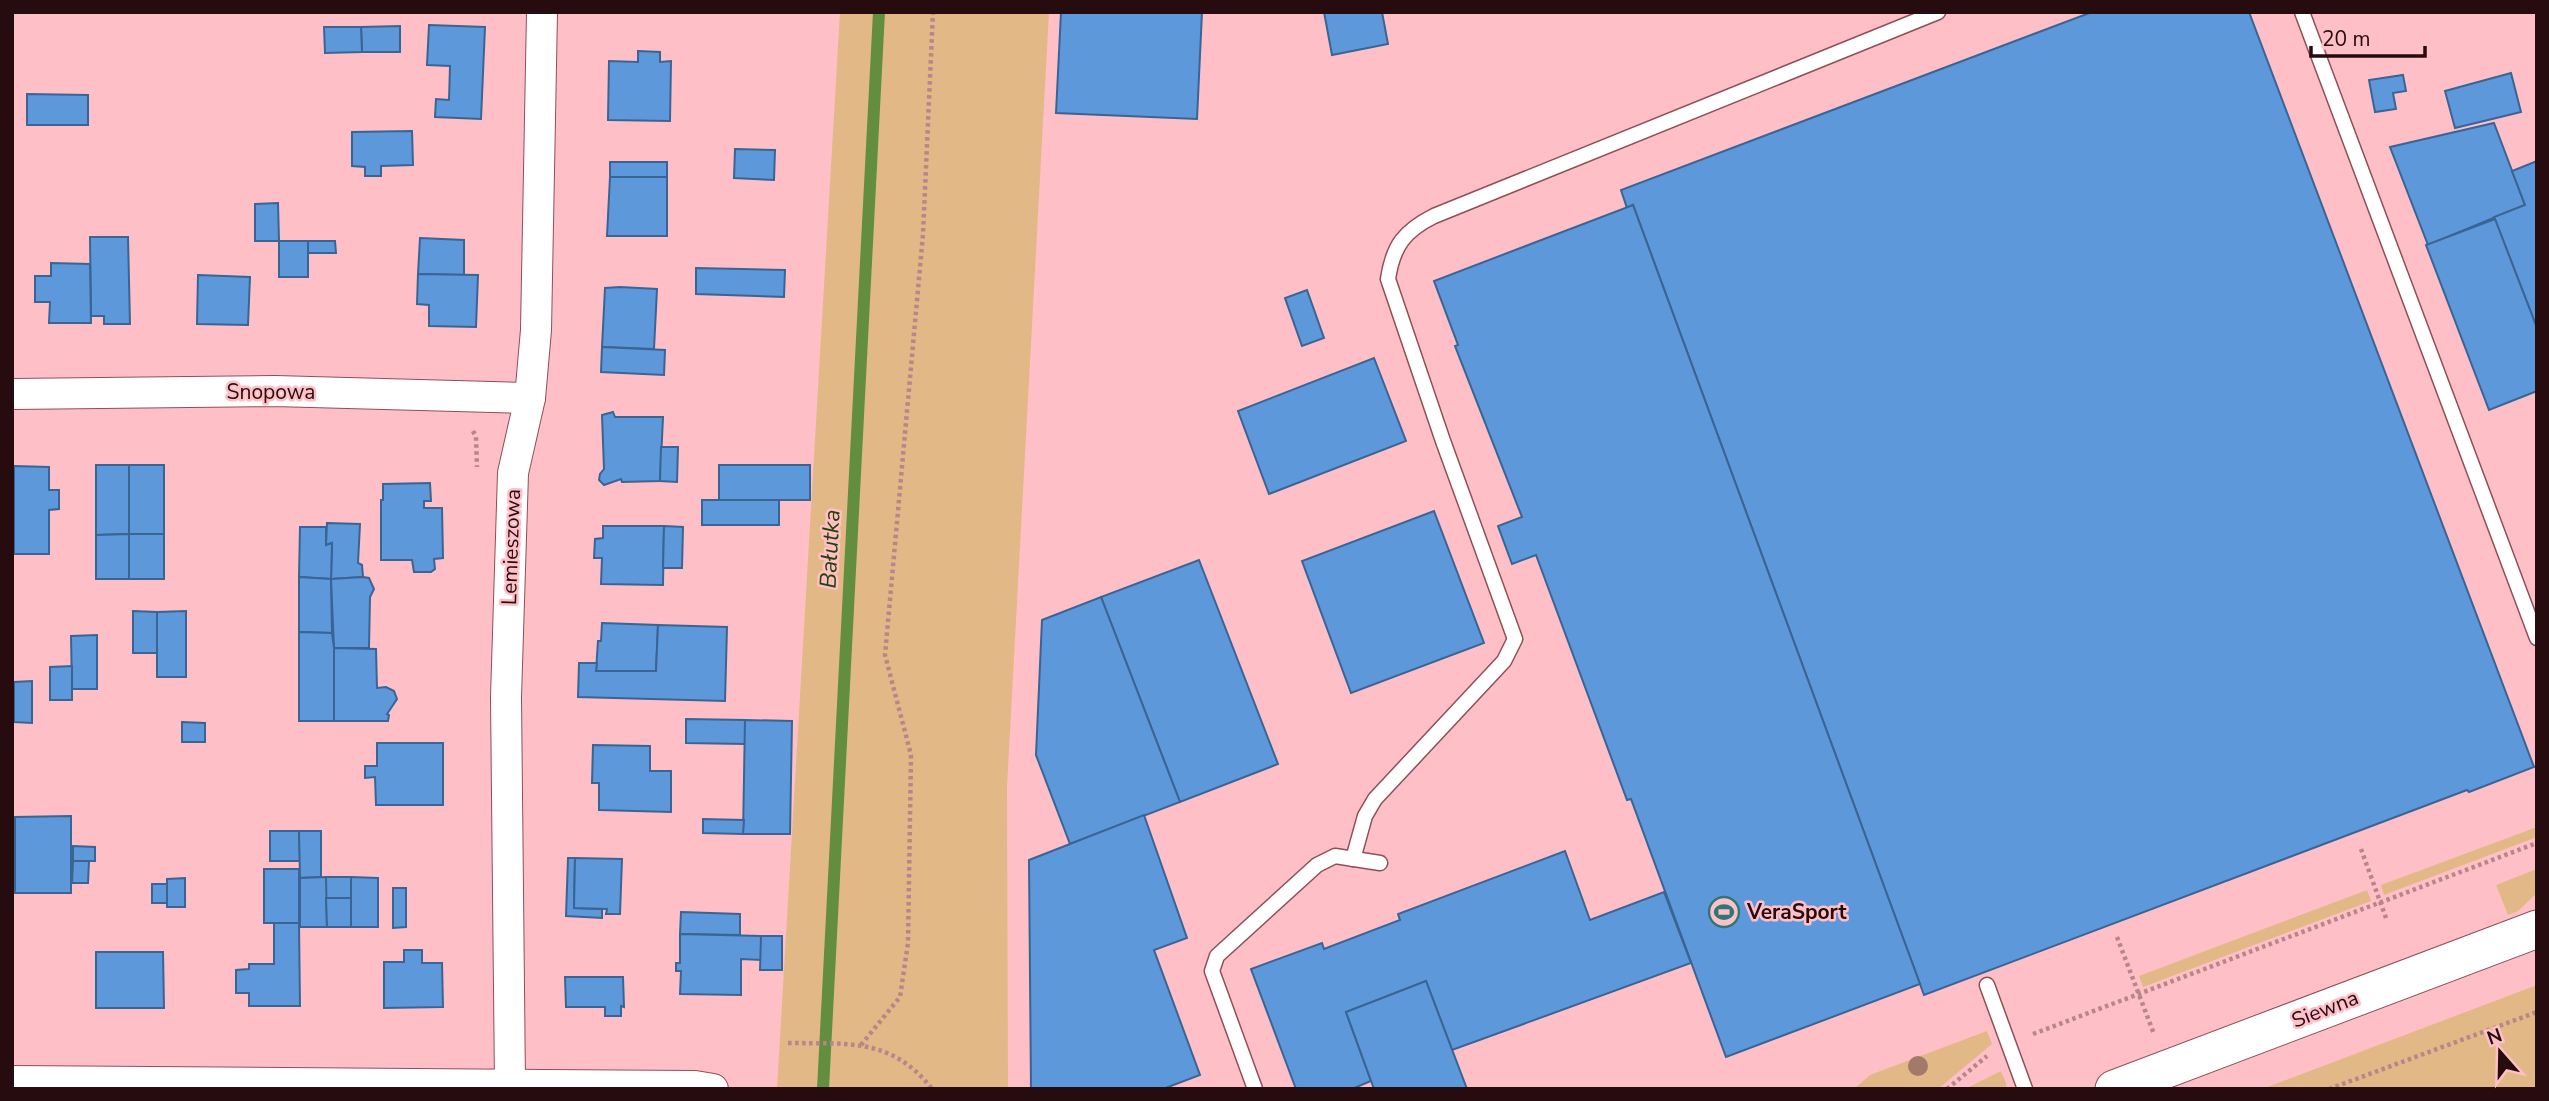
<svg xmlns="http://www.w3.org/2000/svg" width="2549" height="1101" font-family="'Nunito Sans',sans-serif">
<rect width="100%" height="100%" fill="#fec0c6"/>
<!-- green -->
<g fill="#e2b986">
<path d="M840,12h209l-42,775 1,302h-231z"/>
<path d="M2537,827v10l-153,58 -3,-10z"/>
<path d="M2537,869v24l-19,18 -10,4 -12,-30z"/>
<path d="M2367,890l4,11 -228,86 -4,-11z"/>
<path d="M2537,985v104h-275z"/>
<path d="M1987,1031l5,13 -54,45h-84l16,-14z"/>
<path d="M2001,1071l5,12v6h-41z"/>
</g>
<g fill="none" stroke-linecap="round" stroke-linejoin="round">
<!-- stream -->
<path stroke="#638d3f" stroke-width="12" d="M823,1089l56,-1077"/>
</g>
<!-- building -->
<g fill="#5d98db" stroke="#3a6494" stroke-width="2">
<path d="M1061,12h141l-5,107 -141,-6z"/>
<path d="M1324,12h58l6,32 -56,11z"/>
<path d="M2092,12h157l285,755 -65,25 -2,-2 -543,205 -291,-790 -6,3 -6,-18z"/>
<path d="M429,25l56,2 -4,92 -46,-2 1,-18 13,1 1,-34 -23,-1z"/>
<path d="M400,26v26h-38l-1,-25z"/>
<path d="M324,27h37l1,25 -37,1z"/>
<path d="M638,51l22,1v10l11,-1 -1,60 -62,-1 1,-59 29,1z"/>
<path d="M2511,73l10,39 -66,16 -10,-37z"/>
<path d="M2403,75l3,16 -13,2 3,16 -21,3 -6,-32z"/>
<path d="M27,94l61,1v30h-61z"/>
<path d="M2494,123l31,82 -97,40 -38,-98z"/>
<path d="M412,131l1,34 -32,1v10h-16v-9l-13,-1v-34z"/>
<path d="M735,149l40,1 -1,30 -40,-2z"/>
<path d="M2537,161v167l-43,-111 31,-12 -13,-34z"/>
<rect x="610" y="162" width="57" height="15"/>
<path d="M610,177h57v59h-60z"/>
<path d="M278,203l1,38h-24v-37z"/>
<path d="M1633,205l287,779 -194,73 -95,-258 -4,1 -91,-245 -24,9 -14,-38 24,-9 -67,-171 3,-1 -24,-64z"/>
<path d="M2495,219l42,109v63l-48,19 -63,-165z"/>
<path d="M90,237h38l2,87h-26v-8h-13z"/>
<path d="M420,238l44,2v35l-46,-1z"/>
<rect x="279" y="241" width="29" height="36"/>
<path d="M308,241h27l1,12h-28z"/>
<path d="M51,263l39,1 1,59h-42l1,-21h-15v-26h16z"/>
<path d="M696,268l89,2 -1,27 -88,-3z"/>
<path d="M418,274l60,1 -2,52 -47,-1v-21l-12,-1z"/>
<path d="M198,275l52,2 -2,48 -51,-1z"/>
<path d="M620,287l37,2 -3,60 -52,-2 3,-59z"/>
<path d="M1307,290l17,48 -22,8 -17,-48z"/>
<path d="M602,347l63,3 -1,25 -63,-3z"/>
<path d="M1374,358l32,83 -137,53 -31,-83z"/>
<path d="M613,412l2,5h48l-3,64 -38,1 -1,-3 -17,6 -5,-5 1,-6 4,-5 -2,-54z"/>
<path d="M661,447h17l-1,35 -17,-1z"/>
<path d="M96,465h33v69l-33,1z"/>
<rect x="129" y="465" width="35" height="69"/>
<rect x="719" y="465" width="91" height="35"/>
<path d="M12,466h2l1,71h-3z"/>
<path d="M14,466l35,1v23h10v19l-10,1v44h-35z"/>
<path d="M430,483l1,18h-7v7h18l1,50 -9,1 1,10 -4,3h-17l-2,-12h-31v-60h2v-16z"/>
<rect x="702" y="500" width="77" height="25"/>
<path d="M1434,511l50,132 -133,50 -49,-132z"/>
<path d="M327,523l33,1 -2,39 4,2 1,12 -32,2 1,-36 -6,2z"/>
<path d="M603,526h61l-1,59 -62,-1 1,-26h-8l1,-19 8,-1z"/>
<path d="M664,526l19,1 -1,41h-19z"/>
<path d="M300,527h26v18l6,-2 -1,36 -32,-2z"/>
<rect x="129" y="534" width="35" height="45"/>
<path d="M129,534v45h-33v-44z"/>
<path d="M1199,560l79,204 -98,38 -79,-205z"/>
<path d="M299,577l32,2 1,54 -33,-1z"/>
<path d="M363,577l6,1 5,11 -4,8 -1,51h-35l-3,-69z"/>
<path d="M1101,597l79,205 -110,42 -34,-89 6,-135z"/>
<path d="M133,611l24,1v41h-24z"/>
<path d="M186,611v66h-29v-65z"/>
<path d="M602,623l56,2 -2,46h-60l2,-30h3z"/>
<path d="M658,625l69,2 -2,74 -147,-4 1,-34h18l-1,8h60z"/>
<path d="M299,632l33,1 2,15v73h-35z"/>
<path d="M97,635v54h-25l-1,-53z"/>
<path d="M334,648l42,1 1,39 9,-1 8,4 3,8 -10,15 2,1 -1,6h-54z"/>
<path d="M72,666v34h-22v-33z"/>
<path d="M32,681v42l-18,-1v-40z"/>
<path d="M686,719l59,1v24l-59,-1z"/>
<path d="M745,720l47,1 -2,113h-47z"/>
<path d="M182,722l23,1v19h-23z"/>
<path d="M377,743h66v62h-67l-1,-28 -10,1v-12h12z"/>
<path d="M593,745l57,1v25h21v41l-72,-2v-27h-7z"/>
<path d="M1144,815l43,123 -33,12 46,125 -37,14h-132l-2,-229z"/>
<path d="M71,816v77h-56v-76z"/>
<path d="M703,819l41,1 -1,14 -40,-1z"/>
<path d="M270,831h29l1,30h-30z"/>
<path d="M299,831h22v46l-21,1z"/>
<path d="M73,846l22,1v14h-22z"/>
<path d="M1565,851l25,69 74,-28 27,71 -239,87 -26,-69 -80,31 25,69 -19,8h-56l-45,-120 71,-26 2,6 76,-29 -2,-6z"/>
<path d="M568,858h7l-1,50 28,1v9l-36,-2z"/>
<path d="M575,858l47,1 -2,55h-14l1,-5 -33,-1z"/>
<path d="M73,861h16l-1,22h-16z"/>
<rect x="264" y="869" width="35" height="54"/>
<rect x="326" y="877" width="25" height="21"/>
<path d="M326,877l1,50h-27v-49z"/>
<path d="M351,877l27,1v49h-27z"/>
<path d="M185,878v29h-18v-28z"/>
<rect x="152" y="884" width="15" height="19"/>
<path d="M393,888h13v39l-13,1z"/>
<path d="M326,898h25v29h-24z"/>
<path d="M681,912l59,2v21l-60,-1z"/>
<path d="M274,923h25l1,83h-51v-13h-13v-23l13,-1v-5h25z"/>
<path d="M680,934l81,2v24l-20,-1v36l-61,-1 1,-23h-5v-8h4z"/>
<path d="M761,936h21v34h-22z"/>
<path d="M404,950h18v13h20l1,44 -59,1v-46h20z"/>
<path d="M96,952h67l1,56h-68z"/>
<path d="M565,977h58l1,30 -3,-1v10h-16v-9h-39z"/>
<path d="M1426,981l41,108h-93l-28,-77z"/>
</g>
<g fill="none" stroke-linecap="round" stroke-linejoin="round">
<!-- service casing -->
<g stroke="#914e57" stroke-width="17">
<g id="service">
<path d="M2302,12l235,626"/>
<path d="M1353,859l12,-43 10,-17 129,-138 11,-22 -72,-198 -55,-162c5,-33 16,-48 46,-63l504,-204"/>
<path d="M1987,985l38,104"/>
<path d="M1255,1089l-43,-118 5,-15 100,-91 18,-9 45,7"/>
</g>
</g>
<!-- minor casing -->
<g stroke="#914e57" stroke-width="32">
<g id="minor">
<path d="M12,394l263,-3 255,7"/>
<path d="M12,1081l683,5 18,3"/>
<path d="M510,1085l-4,-388 7,-224 17,-75 6,-68 6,-318"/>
</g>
</g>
<!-- tertiary casing -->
<g stroke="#914e57" stroke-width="39">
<path id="tertiary" d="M2114,1089l423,-160"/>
</g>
<!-- path -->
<g stroke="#b8858b" stroke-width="4.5" stroke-dasharray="3.5 3.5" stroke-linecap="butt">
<path d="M473,431l3,6 1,30"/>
<path d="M2361,849l25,69"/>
<path d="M2117,937l37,97"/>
<path d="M2033,1034l504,-191"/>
<path d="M788,1043c58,1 104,-6 144,46"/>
<path d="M861,1045l39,-48 8,-54 3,-188 -26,-100 38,-421 10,-222"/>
<path d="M1947,1089l40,-33"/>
<path d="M2329,1089l208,-77"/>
</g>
<!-- service -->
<use href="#service" stroke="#fff" stroke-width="14"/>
<!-- minor -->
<use href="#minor" stroke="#fff" stroke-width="30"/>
<!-- tertiary -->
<use href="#tertiary" stroke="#fff" stroke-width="37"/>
</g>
<!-- trees -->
<circle fill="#a37a6a" cx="1918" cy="1066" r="10"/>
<!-- icons -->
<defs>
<g id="stadium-ring" transform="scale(1.575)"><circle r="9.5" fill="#fec0c6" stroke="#2e7775" stroke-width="1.5"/><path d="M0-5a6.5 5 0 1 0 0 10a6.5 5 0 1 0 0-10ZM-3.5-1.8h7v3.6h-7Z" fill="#2e7775"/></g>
</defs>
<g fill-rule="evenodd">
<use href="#stadium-ring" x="1724" y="912"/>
</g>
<g text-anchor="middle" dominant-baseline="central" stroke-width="5" stroke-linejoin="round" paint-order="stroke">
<!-- street labels -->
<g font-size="21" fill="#260b0f" stroke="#fec0c6">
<text x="271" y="392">Snopowa</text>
<text transform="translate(511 547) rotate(-88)">Lemieszowa</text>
<text transform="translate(2325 1009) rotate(-21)">Siewna</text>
</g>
<!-- poi labels -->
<g font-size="21" font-weight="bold" fill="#260b0f" stroke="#fec0c6" text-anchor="start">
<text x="1747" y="912">VeraSport</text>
</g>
<!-- water labels -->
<g font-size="23" font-style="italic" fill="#254107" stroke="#fec0c6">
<text transform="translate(830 549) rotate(-87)">Bałutka</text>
</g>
</g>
<!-- border -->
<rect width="2549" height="1101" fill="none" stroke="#260b0f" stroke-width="28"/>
<!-- north arrow -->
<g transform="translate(2500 1052) rotate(340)" stroke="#fec0c6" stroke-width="5" paint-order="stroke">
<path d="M0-5L12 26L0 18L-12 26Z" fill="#260b0f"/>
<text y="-10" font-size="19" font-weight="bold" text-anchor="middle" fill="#260b0f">N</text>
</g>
<!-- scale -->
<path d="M2311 46v10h114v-10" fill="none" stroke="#260b0f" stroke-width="3.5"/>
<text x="2322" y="46" font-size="21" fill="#260b0f" stroke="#fec0c6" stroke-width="5" paint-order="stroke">20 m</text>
</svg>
